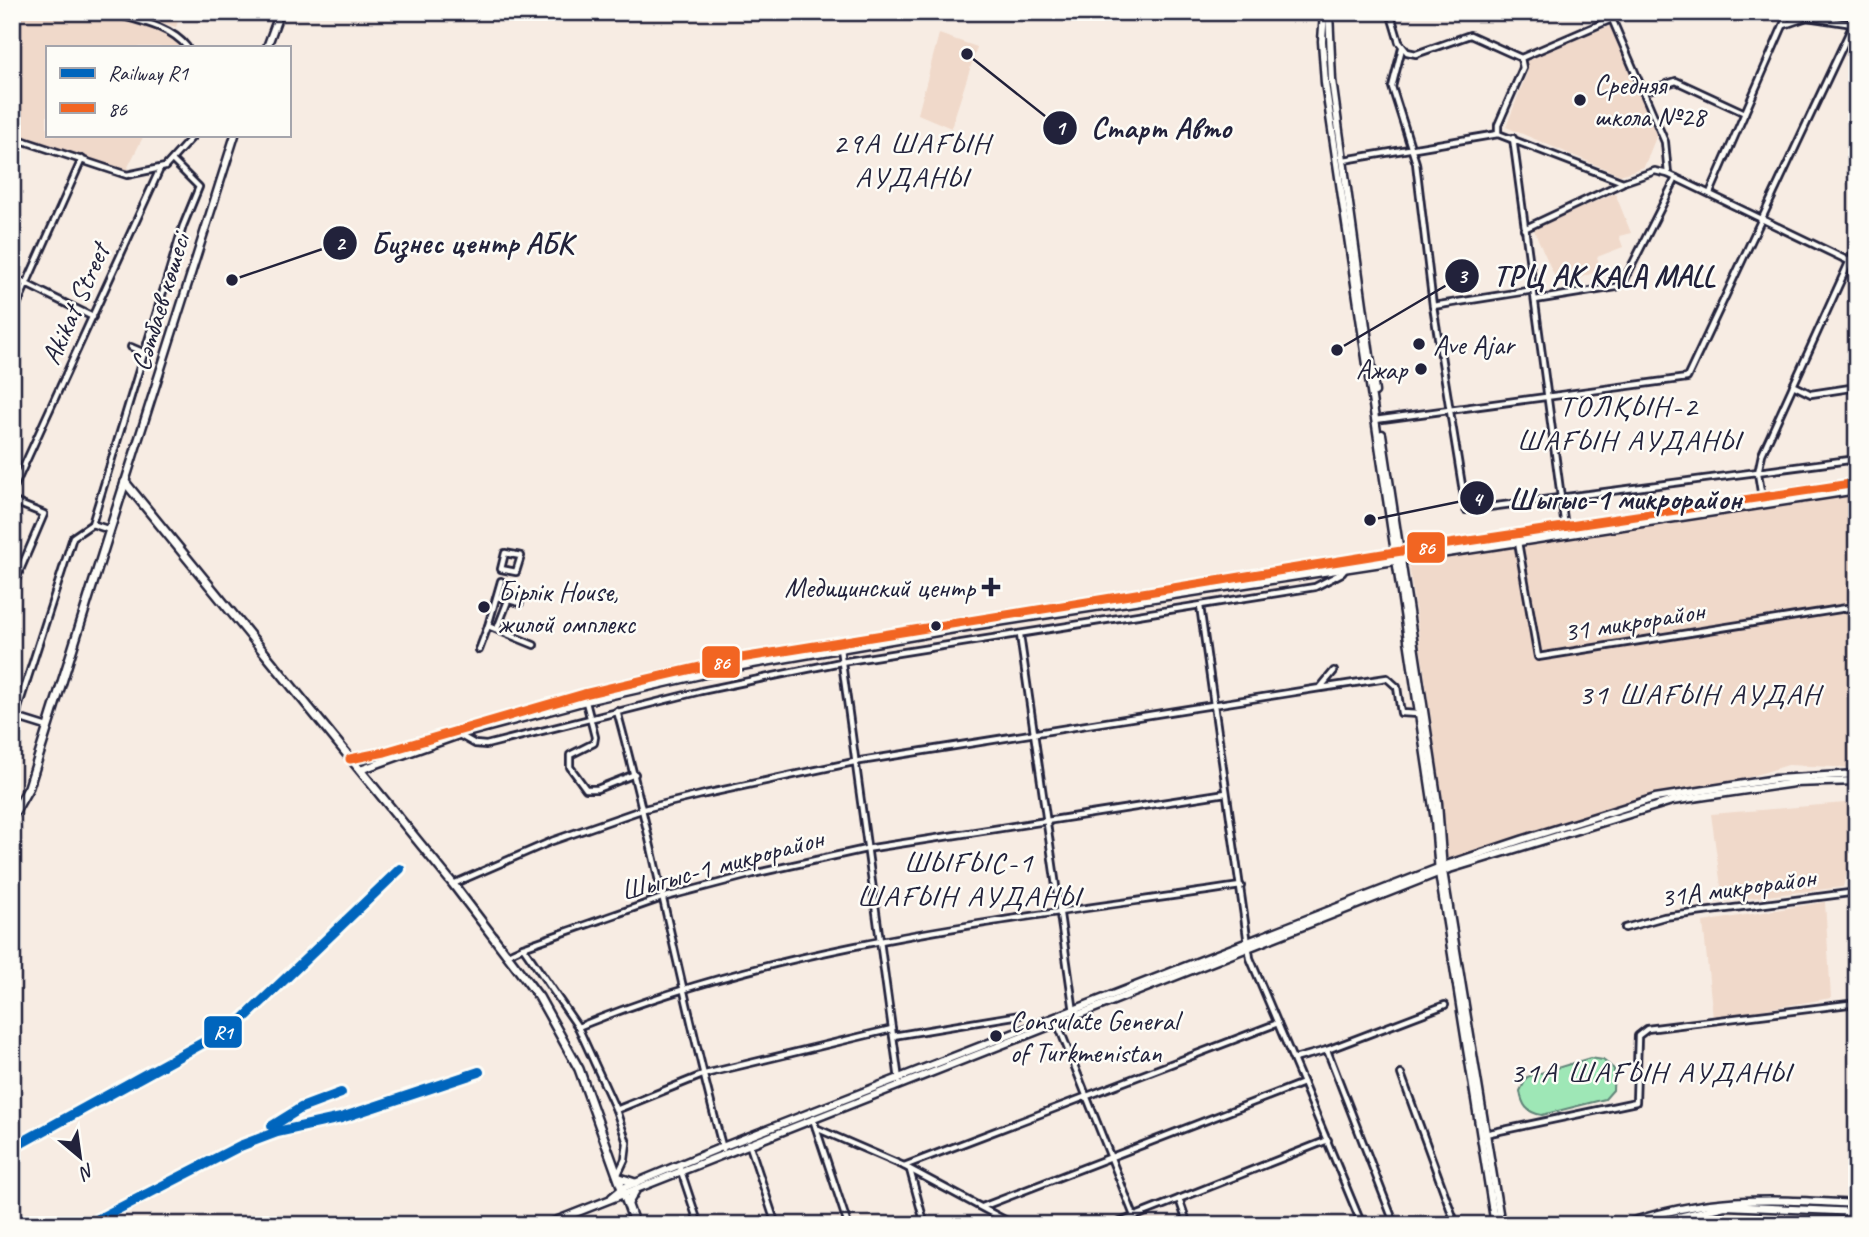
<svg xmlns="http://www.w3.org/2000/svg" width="1869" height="1237" font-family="Caveat,sans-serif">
<rect width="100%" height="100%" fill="#f7ece3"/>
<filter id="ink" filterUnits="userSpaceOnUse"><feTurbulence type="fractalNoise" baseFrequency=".0143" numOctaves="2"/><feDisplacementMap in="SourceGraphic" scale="14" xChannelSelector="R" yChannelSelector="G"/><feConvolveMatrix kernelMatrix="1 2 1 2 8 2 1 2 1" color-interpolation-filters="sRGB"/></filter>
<g filter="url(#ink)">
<!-- built -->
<g fill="#f0d9ca">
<path d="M12,12h82l71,21 18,14h-136v88h97l-18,36 -114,-36z"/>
<path d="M126,12h55l-5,15z"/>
<path d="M1612,25l46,107 -14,35 -24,8 -114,-48 21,-54v-15z"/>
<path d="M939,34l38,13 -26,81 -33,-14z"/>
<path d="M1615,193l16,40 -12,3 4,11 -26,10 4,12 -28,13 -2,-5 -13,7 -25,-56z"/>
<path d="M1857,494v274l-69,-3 -340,106 -4,-60 -36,-252z"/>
<path d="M1857,802v32l-14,53 -120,14 -12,-87z"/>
<path d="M1825,902l6,96 -118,20 -10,-96z"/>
</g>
<!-- green -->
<path fill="#9ee7b6" stroke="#608478" stroke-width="2" d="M1590,1058l13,2 11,9 -1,21 -8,9 -63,16c-15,-2 -20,-10 -22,-24l7,-14z"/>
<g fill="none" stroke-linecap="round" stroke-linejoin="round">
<!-- street casing -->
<g stroke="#22223b" stroke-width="10">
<g id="street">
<path d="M109,12c26,8 61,13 78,35"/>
<path d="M1390,12l9,30 8,10 9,2 54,-19 51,23 91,-39"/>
<path d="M1609,12l56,130 3,32"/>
<path d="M1784,25l23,-8 46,7"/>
<path d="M1848,37l9,8"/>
<path d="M1402,48l-10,39 24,76 17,143 33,204 391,-51"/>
<path d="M1643,92l33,-11 69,32"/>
<path d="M1498,134v-9l25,-57 -2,-10"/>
<path d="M12,137l115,38 38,-8 29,-32"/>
<path d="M1513,138l53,397"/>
<path d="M1344,160l154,-26 125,48 32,-11 13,3 189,91"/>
<path d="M1710,193l79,-181"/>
<path d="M1524,229l98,-46"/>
<path d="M12,277l81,40"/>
<path d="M1535,300l81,-13 8,-6 52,-103"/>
<path d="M1433,306l101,-16"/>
<path d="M12,316l70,-157"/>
<path d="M131,347l14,6"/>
<path d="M1793,385l18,9 46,-7"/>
<path d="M1375,420l312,-42 170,-362"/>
<path d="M12,492l147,-321"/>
<path d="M1762,498l-4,-25 4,-19 95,-209"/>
<path d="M12,501l32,13 -32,75"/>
<path d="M92,524l91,-298 16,-39 -27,-27"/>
<path d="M1518,542l20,115 315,-50"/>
<path d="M505,553l16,3 -5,16 -15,-3z"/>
<path d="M497,597l23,6"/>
<path d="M488,626l13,-45"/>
<path d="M497,629l12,-31"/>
<path d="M1020,635l54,377"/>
<path d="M840,648l59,432"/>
<path d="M479,650l9,-24 46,19"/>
<path d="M1321,688l66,-10 10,9 4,26 18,1"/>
<path d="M584,694l11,43 -1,6 -24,12v12l16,22h11l38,-15"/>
<path d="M617,711c40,145 66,293 106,438"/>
<path d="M15,717l32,10"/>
<path d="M12,727l61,-190 19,-13 18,6"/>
<path d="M459,735l16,9 11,1 215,-54 140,-29 474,-75 27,-14 10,-12"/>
<path d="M453,884l99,-43 92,-32 61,-15 149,-32 466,-74 14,-17"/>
<path d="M1625,928l39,-11 193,-25"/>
<path d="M523,947l139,-49 95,-25 109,-24 360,-56"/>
<path d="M508,954l15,-7 55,80 38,83 11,33 -2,16 -7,15"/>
<path d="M1057,1022l77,194"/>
<path d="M578,1027c209,-86 441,-108 663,-141"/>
<path d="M893,1036l127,-21"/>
<path d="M1327,1050l68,175"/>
<path d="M1294,1059l33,-9 118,-45"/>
<path d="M1401,1074l55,151"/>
<path d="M1303,1083l59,142"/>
<path d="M616,1110l89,-36 187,-45"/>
<path d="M813,1119l35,106"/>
<path d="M816,1128l88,38 110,59"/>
<path d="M1485,1134l151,-32 2,-66 9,-7 210,-26"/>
<path d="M749,1143l27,82"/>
<path d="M679,1165l20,60"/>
<path d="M904,1166l374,-143"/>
<path d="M910,1170l15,55"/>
<path d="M1179,1199l9,26"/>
<path d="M982,1207l321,-124 -53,-125 -50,-352"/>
<path d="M1113,1225l215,-85"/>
</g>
</g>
<!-- secondary casing -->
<g stroke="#22223b" stroke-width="11">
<g id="secondary">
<path d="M1324,12l-2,29 3,42 110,738 4,52 56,352"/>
<path d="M1329,12l3,68 43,312"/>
<path d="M267,47l13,-35"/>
<path d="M1382,434l56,369 5,68 58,354"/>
<path d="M125,482l110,-347"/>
<path d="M350,759l35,-7 199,-58 151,-35 660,-107 462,-69"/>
<path d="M360,770l99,-35 127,-34 150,-34 236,-41 885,-136"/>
<path d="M612,1197l11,-9 99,-41 721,-281 78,-26 134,-42 121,-19 81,-5"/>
<path d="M545,1225l898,-354 229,-70 122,-18 63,-2"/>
<path d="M1622,1225c89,-30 143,-26 235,-21"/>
<path d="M1645,1225l80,-19 132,6"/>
</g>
</g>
<!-- primary casing -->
<g stroke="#22223b" stroke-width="12">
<g id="primary">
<path d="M125,482l328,402 86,113 40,72 56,156"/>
<path d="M12,817l17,-30 96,-305"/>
<path d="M620,1178l15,5"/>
<path d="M628,1203l7,-12"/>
</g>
</g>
<!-- street -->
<use href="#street" stroke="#fdfcf7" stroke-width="4.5"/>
<!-- secondary -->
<use href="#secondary" stroke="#fdfcf7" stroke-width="6"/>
<!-- primary -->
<use href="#primary" stroke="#fdfcf7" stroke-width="7"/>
<!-- bus-1 casing -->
<g stroke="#fdfcf7" stroke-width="14">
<path id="bus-1" d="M350,759l35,-7 199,-58 151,-35 660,-107 462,-69"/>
</g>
<!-- bus-1 -->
<use href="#bus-1" stroke="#f26522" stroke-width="9"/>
<!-- rail-1 casing -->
<g stroke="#fdfcf7" stroke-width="16">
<g id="rail-1">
<path d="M272,1126l29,-18 40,-15"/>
<path d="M12,1148l227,-125 161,-154"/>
<path d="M87,1225l153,-79 37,-14 64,-14 138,-46"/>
</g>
</g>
<!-- rail-1 -->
<use href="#rail-1" stroke="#0065bd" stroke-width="10"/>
</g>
</g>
<!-- markers -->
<g fill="#22223b" stroke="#fdfcf7" stroke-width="2.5">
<circle cx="1580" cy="100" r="7"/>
<circle cx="1419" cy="344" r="7"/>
<circle cx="1421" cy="369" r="7"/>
<path d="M987.5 576.5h7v7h7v7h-7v7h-7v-7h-7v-7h7z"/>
<circle cx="484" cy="607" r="7"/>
<circle cx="936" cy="626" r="6"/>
<circle cx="996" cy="1036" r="7"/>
</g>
<g text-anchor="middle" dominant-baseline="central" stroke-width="5" stroke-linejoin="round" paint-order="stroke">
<!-- poi labels -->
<g font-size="28" fill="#22223b" stroke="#fdfcf7" text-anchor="start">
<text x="1594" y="84">Средняя<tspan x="1594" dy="32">школа №28</tspan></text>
<text x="1433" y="344">Ave Ajar</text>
<text x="1407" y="369" text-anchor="end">Ажар</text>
<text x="975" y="587" text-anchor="end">Медицинский центр</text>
<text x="498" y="591">Бірлік House,<tspan x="498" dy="32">жилой омплекс</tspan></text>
<text x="1010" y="1020">Consulate General<tspan x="1010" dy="32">of Turkmenistan</tspan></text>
</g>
<!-- street labels -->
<g font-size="28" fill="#22223b" stroke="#fdfcf7">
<text transform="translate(160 302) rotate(-73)">Сәтбаев көшесі</text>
<text transform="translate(75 304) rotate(-66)">Akikat Street</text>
<text transform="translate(1634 621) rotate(-9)">31 микрорайон</text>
<text transform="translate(722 864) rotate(-15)">Шыгыс-1 микрорайон</text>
<text transform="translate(1738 887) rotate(-8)">31А микрорайон</text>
</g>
<!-- neighbourhood labels -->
<g font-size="30" letter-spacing="2" fill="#22223b" stroke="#fdfcf7">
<text x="912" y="143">29А ШАҒЫН<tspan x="912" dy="34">АУДАНЫ</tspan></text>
<text x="1629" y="406">ТОЛҚЫН-2<tspan x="1629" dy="34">ШАҒЫН АУДАНЫ</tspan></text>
<text x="1700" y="694">31 ШАҒЫН АУДАН</text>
<text x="969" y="862">ШЫҒЫС-1<tspan x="969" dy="34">ШАҒЫН АУДАНЫ</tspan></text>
<text x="1651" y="1072">31А ШАҒЫН АУДАНЫ</text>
</g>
</g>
<!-- callouts -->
<path fill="none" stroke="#22223b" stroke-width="2.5" d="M967 54L1060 128M232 280L340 243M1337 350L1462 276M1370 520L1477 498"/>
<g fill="#22223b" stroke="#fdfcf7" stroke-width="2.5">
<circle cx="967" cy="54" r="7"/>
<circle cx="232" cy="280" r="7"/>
<circle cx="1337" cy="350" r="7"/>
<circle cx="1370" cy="520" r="7"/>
<circle cx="1060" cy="128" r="18"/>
<circle cx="340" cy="243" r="18"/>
<circle cx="1462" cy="276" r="18"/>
<circle cx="1477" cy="498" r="18"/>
</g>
<g font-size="21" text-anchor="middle" font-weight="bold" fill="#fff">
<text x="1060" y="135">1</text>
<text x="340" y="250">2</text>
<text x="1462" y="283">3</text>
<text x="1477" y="506">4</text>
</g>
<g font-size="30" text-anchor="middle" font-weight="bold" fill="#22223b" stroke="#fdfcf7" stroke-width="5" stroke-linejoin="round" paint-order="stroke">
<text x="1161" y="138">Старт Авто</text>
<text x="472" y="253">Бизнес центр АБК</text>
<text x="1604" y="286">ТРЦ AK KALA MALL</text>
<text x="1625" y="509">Шыгыс-1 микрорайон</text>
</g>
<g stroke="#fdfcf7" stroke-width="2.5">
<rect x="1406" y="531" width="40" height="33" rx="7" fill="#f26522"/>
<rect x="701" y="645" width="40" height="34" rx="7" fill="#f26522"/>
<rect x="203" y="1015" width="40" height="34" rx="7" fill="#0065bd"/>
</g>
<g font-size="19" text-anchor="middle" font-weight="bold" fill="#fff">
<text x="1426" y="554">86</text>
<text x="721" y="669">86</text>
<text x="223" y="1039">R1</text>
</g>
<!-- margin -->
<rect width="1869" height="1237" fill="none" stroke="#fdfcf7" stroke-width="42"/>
<rect x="21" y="21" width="1827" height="1195" fill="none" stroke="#22223b" stroke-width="2.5" filter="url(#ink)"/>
<!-- legend -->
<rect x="46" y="46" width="245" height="91" fill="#fdfcf7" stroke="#a5a5ac" stroke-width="2"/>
<rect x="60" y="68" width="35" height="10" fill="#0065bd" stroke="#a5a5ac" stroke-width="2"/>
<text x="108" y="80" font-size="21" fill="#22223b">Railway R1</text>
<rect x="60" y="103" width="35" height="10" fill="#f26522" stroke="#a5a5ac" stroke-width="2"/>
<text x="108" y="116" font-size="21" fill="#22223b">86</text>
<!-- north arrow -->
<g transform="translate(80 1157) rotate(151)" stroke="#fdfcf7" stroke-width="5" paint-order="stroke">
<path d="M0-5L12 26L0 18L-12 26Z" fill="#22223b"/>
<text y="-10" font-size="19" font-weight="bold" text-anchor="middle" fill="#22223b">N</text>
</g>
</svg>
